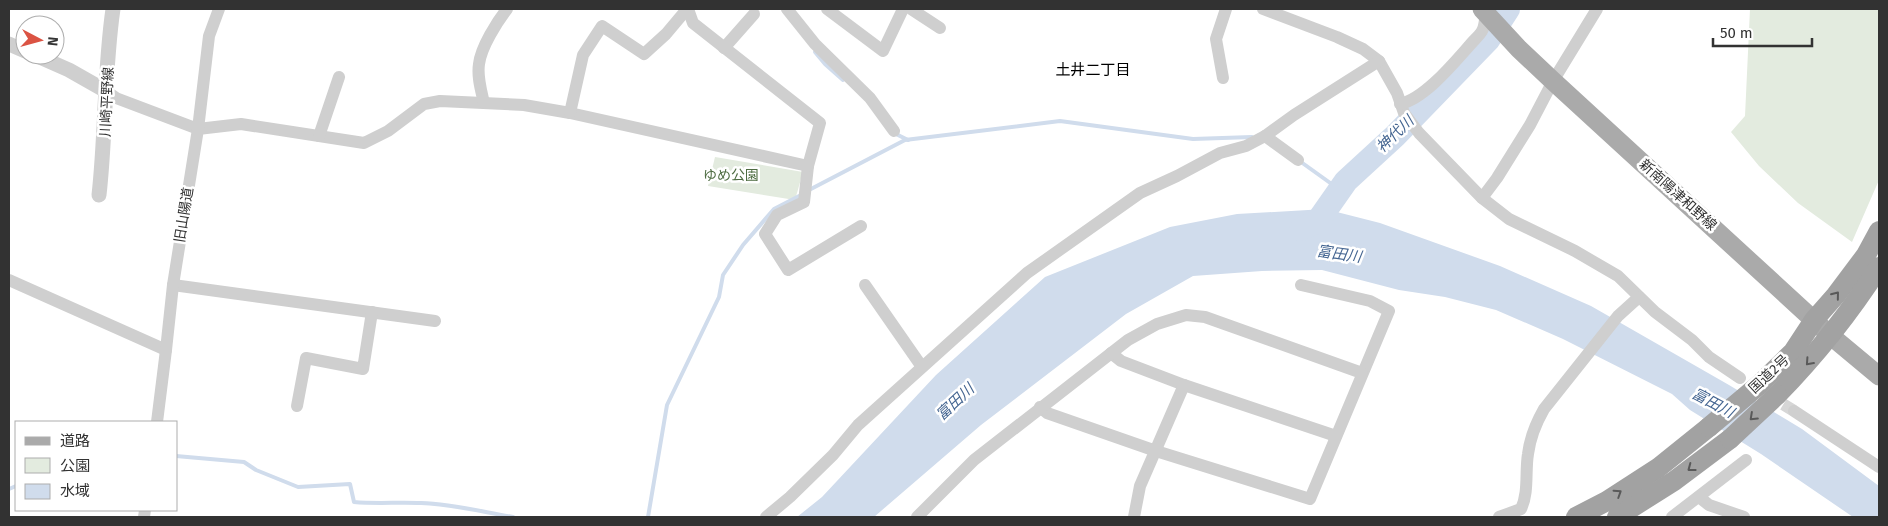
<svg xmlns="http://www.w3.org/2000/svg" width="1888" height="526" font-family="'Fira Sans','Noto Sans JP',sans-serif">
<rect width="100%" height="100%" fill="#fff"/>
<!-- green -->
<g fill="#e3ebdf">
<path d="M1750,9h129v171l-27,62 -54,-39 -39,-37 -28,-34 14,-16z"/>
<path d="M715,157l88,15 -8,28 -87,-14z"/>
</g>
<!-- water -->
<path fill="#d0dcec" d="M1325,209l55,14 120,43 91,40 138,79 73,44 77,57v31h-26l-92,-63 -71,-44 -18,-16 -109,-55 -67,-29 -51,-13 -46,-7 -77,-20 -60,1 -69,5 -67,38 -145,111 -107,92h-77l25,-20 114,-122 109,-98 125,-50 67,-13z"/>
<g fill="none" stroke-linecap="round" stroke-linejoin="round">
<!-- stream -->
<g stroke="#d0dcec" stroke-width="4">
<path d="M815,52l10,12 18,16"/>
<path d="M894,133l14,7"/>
<path d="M1301,162l39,28"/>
<path d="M809,190l96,-50 155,-19 133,18 59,-2"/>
<path d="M176,456l68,6 12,8 42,17 52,-3 4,18c22,2 44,0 67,1 31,1 62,9 92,14"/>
<path d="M9,489l7,-3"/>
<path d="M648,517l19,-112 52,-108 4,-22 20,-30 31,-36 29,-15"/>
</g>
<!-- river -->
<path stroke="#d0dcec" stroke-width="24" d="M1301,229l17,-8 28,-40 49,-45 93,-96 20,-31"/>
<!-- minor-tunnel -->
<path stroke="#d6d6d6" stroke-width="12" stroke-dasharray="12 6" stroke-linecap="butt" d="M1768,395l26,16"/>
<!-- minor -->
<g stroke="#cfcfcf" stroke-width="12">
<path d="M688,9l5,14 127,100 -12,43 -4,36 -27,13 -12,19 23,36 73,-44"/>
<path d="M787,9l28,35 55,54 24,33"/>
<path d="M827,9l56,42 20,-42"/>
<path d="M911,9l29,19"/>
<path d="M1263,9l74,28 26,12 16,12 18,32 7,20 15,20 63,65 27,21 66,32 43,25 37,36 37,28 17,17 31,21"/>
<path d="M724,48l30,-34"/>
<path d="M1223,78l-7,-39 10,-30"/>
<path d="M106,91l10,7 82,31 43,-5 123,19 24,-12 36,-27 16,-3 84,4 46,8 238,53"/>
<path d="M484,103c-3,-13 -7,-26 -5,-39 2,-17 18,-42 28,-55"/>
<path d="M1400,104c24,-5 53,-40 69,-58 4,-5 10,-10 13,-15 4,-7 2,-15 6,-22"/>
<path d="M570,113l13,-58 19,-29 42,28 22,-20 21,-25"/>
<path d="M319,136l20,-59"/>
<path d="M1265,136l33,24"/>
<path d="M1482,198l15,-20 33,-53 23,-44 44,-72"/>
<path d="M9,280l157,70"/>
<path d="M173,285l262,36"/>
<path d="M865,285l57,82"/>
<path d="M1111,353l10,8 63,24 152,51"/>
<path d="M297,406l9,-48 57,11 9,-57"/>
<path d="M1040,407l7,6 109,38 154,48 79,-188 -19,-10 -69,-16"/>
<path d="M1794,411l85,56"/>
<path d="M157,422l9,-72 7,-65 25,-156 11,-93 10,-27"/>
<path d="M1699,497l10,8 35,12"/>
<path d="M144,517l1,-7"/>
<path d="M766,517l24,-20 43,-42 25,-30 169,-152 113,-80 37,-17 43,-23 26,-7 19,-10 29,-21 85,-54"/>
<path d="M917,517l57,-57 154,-120 29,-16 29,-9 19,2 157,56"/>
<path d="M1134,517l6,-31 44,-101"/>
<path d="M1499,517l22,-8c8,-17 4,-37 7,-55 2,-16 8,-31 16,-45l74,-93 21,-19"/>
<path d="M1672,517l74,-57"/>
</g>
<!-- tertiary -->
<g stroke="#cfcfcf" stroke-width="15">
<path d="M9,44l16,7"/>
<path d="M35,55l34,15 37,21"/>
<path d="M99,195c7,-62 5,-125 14,-186"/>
</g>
<!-- primary -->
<path stroke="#aaa" stroke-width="19" d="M1482,9l37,40 34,32 278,255 48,40"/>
<!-- trunk -->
<g stroke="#a2a2a2" stroke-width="20">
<path d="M1759,385l34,-33 21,-32 22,-25 30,-40 13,-24"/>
<path d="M1777,395c38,-39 72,-81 102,-128"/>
<path d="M1576,517l31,-16 51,-33 51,-41"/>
<path d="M1617,517l57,-36 56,-42"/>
</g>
<!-- trunk-bridge -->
<g stroke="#a2a2a2" stroke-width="20">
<path d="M1709,427l50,-42"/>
<path d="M1730,439l47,-44"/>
</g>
</g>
<!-- one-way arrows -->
<defs><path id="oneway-chevron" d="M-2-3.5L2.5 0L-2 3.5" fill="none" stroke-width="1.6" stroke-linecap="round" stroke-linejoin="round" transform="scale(1.25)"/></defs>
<g stroke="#595959">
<use href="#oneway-chevron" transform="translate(1836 295) rotate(-51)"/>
<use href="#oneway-chevron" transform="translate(1809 362) rotate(132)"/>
<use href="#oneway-chevron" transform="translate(1753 417) rotate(137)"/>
<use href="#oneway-chevron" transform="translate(1691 468) rotate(143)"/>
<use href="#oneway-chevron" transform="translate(1618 493) rotate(-33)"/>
</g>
<g text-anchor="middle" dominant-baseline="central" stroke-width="5" stroke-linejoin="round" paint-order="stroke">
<!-- street labels -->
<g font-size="14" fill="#323232" stroke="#fff">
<text transform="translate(107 102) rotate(-87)">川崎平野線</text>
<text transform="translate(1678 195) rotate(42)">新南陽津和野線</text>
<text transform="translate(184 215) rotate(-81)">旧山陽道</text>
<text transform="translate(1769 374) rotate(-43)">国道2号</text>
</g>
<!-- park labels -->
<g font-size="14" fill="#4e6c42" stroke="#fff">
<text x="731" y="175">ゆめ公園</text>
</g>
<!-- neighbourhood labels -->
<g font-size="15" fill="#000" stroke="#fff">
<text x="1093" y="70">土井二丁目</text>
</g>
<!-- water labels -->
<g font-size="15" font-style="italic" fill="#446591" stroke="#fff">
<text transform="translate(1395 134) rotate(-44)">神代川</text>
<text transform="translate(1339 254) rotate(8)">富田川</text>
<text transform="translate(955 402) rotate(-43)">富田川</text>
<text transform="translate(1713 403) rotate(28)">富田川</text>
</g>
</g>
<!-- border -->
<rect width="1888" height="526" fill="none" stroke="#323232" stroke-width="20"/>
<!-- legend -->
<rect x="15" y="421" width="162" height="90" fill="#ffffff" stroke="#adadad"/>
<rect x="25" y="437" width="25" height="8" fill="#aaaaaa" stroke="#adadad"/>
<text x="60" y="446" font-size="15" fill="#323232">道路</text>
<rect x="25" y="458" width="25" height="15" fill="#e3ebdf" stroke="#adadad"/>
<text x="60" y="471" font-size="15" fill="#323232">公園</text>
<rect x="25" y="484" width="25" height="15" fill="#d0dcec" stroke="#adadad"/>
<text x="60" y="496" font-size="15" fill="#323232">水域</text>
<!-- north arrow -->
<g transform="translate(40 40) rotate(96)"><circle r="24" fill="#ffffff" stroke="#adadad"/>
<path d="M0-4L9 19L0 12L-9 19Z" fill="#db5343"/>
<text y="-8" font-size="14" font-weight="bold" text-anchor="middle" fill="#323232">N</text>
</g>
<!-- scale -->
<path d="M1713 38v8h99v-8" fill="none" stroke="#323232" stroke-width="2.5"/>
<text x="1720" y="38" font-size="15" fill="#323232" stroke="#ffffff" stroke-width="4" paint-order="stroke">50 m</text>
</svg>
